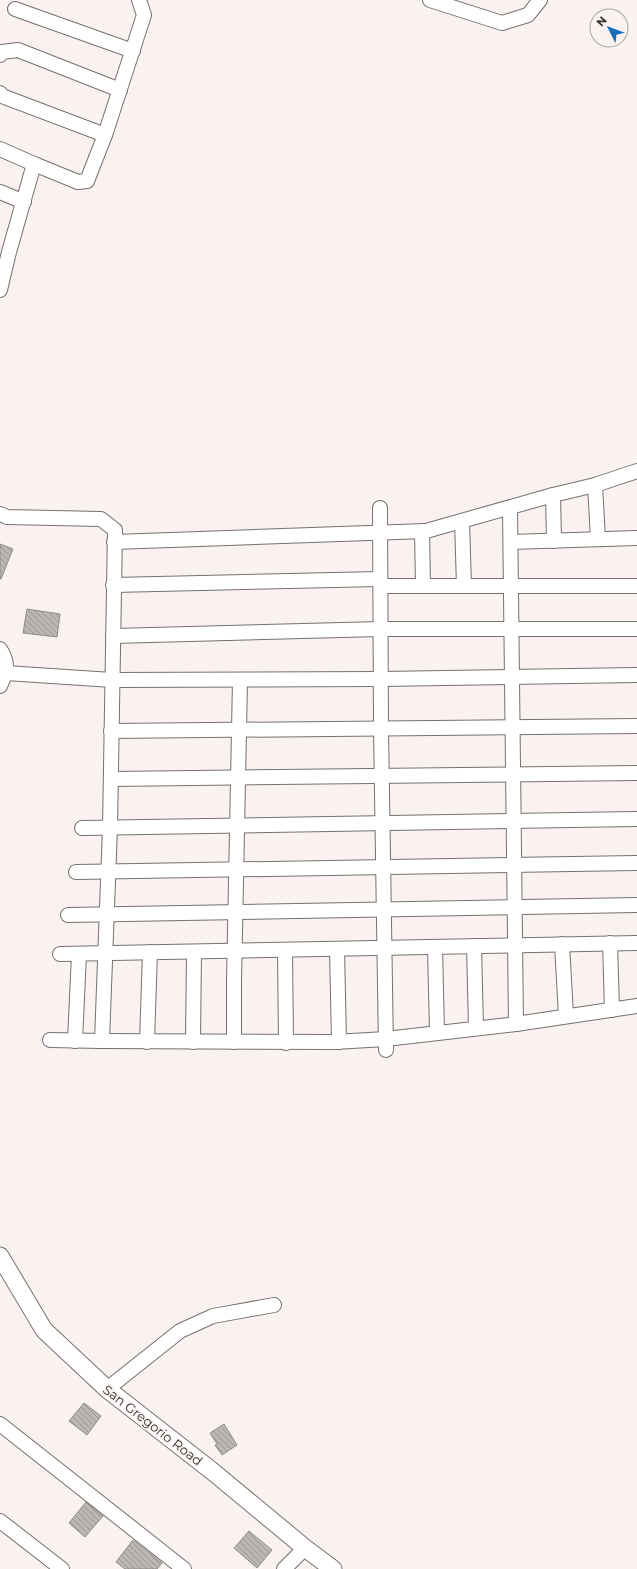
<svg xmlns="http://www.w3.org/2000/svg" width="637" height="1569" font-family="Montserrat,sans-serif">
<defs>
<pattern id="building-back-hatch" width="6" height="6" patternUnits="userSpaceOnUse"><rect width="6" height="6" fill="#bdb6b3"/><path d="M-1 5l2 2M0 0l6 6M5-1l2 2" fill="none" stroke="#9a9592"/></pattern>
</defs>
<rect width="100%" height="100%" fill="#f9f2f0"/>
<!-- building -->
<g fill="url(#building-back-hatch)" stroke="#918b88">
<path d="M0,544l13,5 -12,30h-1z"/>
<path d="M27,609l33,5 -3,23 -34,-4z"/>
<path d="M84,1403l17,13 -14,19 -18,-14z"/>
<path d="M224,1424l13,21 -15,10 -7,-10 2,-1 -7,-11z"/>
<path d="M86,1502l17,14 -18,21 -16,-14z"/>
<path d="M249,1531l23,19 -15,18 -23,-20z"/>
<path d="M133,1540l29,23 -5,6h-32l-9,-7z"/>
</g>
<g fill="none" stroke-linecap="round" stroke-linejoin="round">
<!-- minor casing -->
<g stroke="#76706e" stroke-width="16">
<g id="minor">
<path d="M430,0l72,23 26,-8 12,-15"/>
<path d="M15,9l118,42"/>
<path d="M0,55l2,-3 16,-2 102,40"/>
<path d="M0,93l2,3 103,39"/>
<path d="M0,149l34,15"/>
<path d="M0,192l24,10"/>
<path d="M0,290l9,-38 25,-88 44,18 9,-1 18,-46 39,-120 -5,-15"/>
<path d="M595,485l3,54"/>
<path d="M553,495l1,46"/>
<path d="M380,508l1,220 5,322"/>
<path d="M510,508l6,516"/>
<path d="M0,514l7,3 94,2 14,11 -5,298 -8,213"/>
<path d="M462,521l2,65"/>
<path d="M422,531l1,55"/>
<path d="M114,542l312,-11 127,-36 42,-10 42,-14"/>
<path d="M511,542l126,-4"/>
<path d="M113,585l267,-6"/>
<path d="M381,586h256"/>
<path d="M113,636l268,-7h256"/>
<path d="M0,649c9,14 7,22 0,37"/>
<path d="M6,673l106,7 269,-1 256,-4"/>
<path d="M111,731l526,-5"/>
<path d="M111,779l526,-6"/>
<path d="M82,828l555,-9"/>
<path d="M76,872l561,-9"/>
<path d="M68,915l569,-10"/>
<path d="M610,943l2,67"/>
<path d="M562,944l4,72"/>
<path d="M474,946l2,82"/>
<path d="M435,947l2,86"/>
<path d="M337,949l2,93"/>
<path d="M285,950l1,93"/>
<path d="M60,954l577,-11"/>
<path d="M50,1040l52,1 232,1 52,-3 130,-15 121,-18"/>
<path d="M75,1041l4,-87"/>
<path d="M147,1042l3,-90"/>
<path d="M193,1042l1,-90"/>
<path d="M234,1042v-60l6,-302"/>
<path d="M107,1389l73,-58 33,-15 61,-11"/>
<path d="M0,1424l184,145"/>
<path d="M0,1521l62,48"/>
<path d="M284,1569l21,-21"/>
</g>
</g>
<!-- tertiary casing -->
<g stroke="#76706e" stroke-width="19">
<path id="tertiary" d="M0,1256l44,74 63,59 105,82 93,77 28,21"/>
</g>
<!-- minor -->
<use href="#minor" stroke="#fff" stroke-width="14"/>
<!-- tertiary -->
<use href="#tertiary" stroke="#fff" stroke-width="17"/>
</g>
<g text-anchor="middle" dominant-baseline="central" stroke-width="3" stroke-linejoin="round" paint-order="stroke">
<!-- street labels -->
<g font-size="13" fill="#353231" stroke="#f9f2f0">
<text transform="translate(153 1425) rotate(38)">San Gregorio Road</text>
</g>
</g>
<!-- north arrow -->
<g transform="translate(609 28) rotate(312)"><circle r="19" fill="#f9f2f0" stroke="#aba5a4"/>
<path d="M0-3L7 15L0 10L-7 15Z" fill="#186dbb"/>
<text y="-6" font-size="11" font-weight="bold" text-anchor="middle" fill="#353231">N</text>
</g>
</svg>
